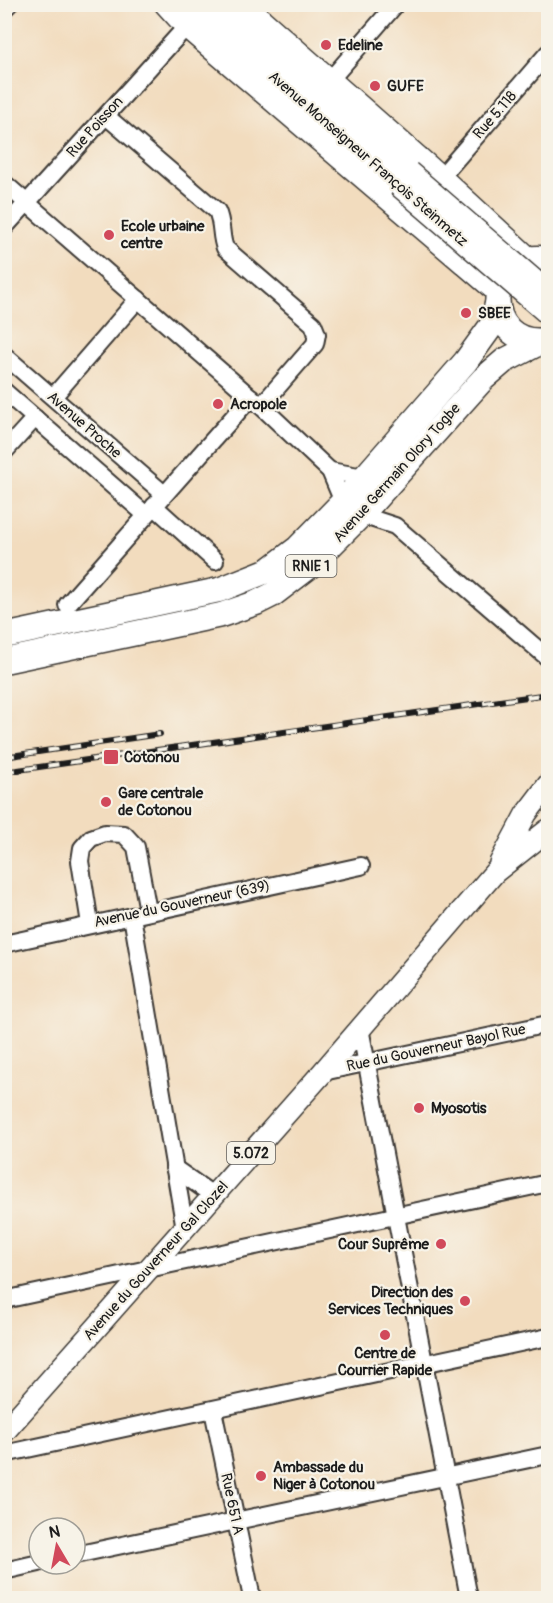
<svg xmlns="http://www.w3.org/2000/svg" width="553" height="1603" font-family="Pangolin,sans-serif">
<rect width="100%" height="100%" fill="#f7f3e8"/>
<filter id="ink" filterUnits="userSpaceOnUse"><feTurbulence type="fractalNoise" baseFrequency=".0167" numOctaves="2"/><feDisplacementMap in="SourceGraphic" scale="12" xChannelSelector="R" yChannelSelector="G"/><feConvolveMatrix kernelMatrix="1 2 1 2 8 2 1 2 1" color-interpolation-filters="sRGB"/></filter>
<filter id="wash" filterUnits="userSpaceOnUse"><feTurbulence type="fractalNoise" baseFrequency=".008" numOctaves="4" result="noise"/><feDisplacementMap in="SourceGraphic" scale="24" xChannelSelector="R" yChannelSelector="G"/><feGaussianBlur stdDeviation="1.35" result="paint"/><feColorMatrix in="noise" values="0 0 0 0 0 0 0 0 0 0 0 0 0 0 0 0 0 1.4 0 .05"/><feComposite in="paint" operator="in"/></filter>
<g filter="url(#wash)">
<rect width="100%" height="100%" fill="#f2dcbe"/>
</g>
<g filter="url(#ink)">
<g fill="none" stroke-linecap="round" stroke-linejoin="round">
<!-- minor casing -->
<g stroke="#3c3934" stroke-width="20">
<g id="minor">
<path d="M4,9l5,-5"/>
<path d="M330,80l66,-76"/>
<path d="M106,116l111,95c6,13 3,25 8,37l88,76 4,10 -2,10 -54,62"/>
<path d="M441,177l107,-124"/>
<path d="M4,183l257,223 69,65 13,31"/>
<path d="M4,228l182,-201"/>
<path d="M4,355l160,139"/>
<path d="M4,391l142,124"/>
<path d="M53,397l85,-98"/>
<path d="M4,452l31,-34"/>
<path d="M330,471l34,6"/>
<path d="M154,506l61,55"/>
<path d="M361,515l34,11 153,132"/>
<path d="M67,605l184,-208"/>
<path d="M132,916l53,313"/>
<path d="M90,924l-10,-63 2,-13 9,-10 14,-5 19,1 12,13 12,64"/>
<path d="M4,944l357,-78"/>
<path d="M360,1028l109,570"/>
<path d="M323,1072l225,-48"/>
<path d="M174,1168l40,28"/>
<path d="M4,1300l544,-117"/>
<path d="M213,1410l39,188"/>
<path d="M4,1454l544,-117"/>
<path d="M75,1555l473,-100"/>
<path d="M4,1571l35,-8"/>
</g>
</g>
<!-- major casing -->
<g stroke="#3c3934" stroke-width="24">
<g id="major">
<path d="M165,4l21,23 311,265"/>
<path d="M188,4l210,181"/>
<path d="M214,4l195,168"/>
<path d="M244,4l197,173 89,82"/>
<path d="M500,863l26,-49 22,-29"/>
<path d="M4,1432l319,-360 172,-200 53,-42"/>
</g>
</g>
<!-- highway casing -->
<g stroke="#3c3934" stroke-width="27">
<g id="highway">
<path d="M546,340c-66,9 -64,-93 2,-81"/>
<path d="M4,636l215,-46 50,-20 29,-22 45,-46 123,-141 26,-36 5,-21"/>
<path d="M4,661l217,-46 35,-12 16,-8 38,-29 51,-51 122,-136 21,-18 39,-20"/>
</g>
</g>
<!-- minor -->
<use href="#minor" stroke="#fff" stroke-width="16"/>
<!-- major -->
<use href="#major" stroke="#fff" stroke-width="21"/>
<!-- highway -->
<use href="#highway" stroke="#fff" stroke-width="24"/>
<!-- rail casing -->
<g stroke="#1c1c1c" stroke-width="6">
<g id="rail">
<path d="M4,757l156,-23"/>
<path d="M4,772l544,-78"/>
</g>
</g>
<!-- rail -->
<use href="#rail" stroke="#f7f3e8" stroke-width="4" stroke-dasharray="11" stroke-linecap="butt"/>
<!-- major-bridge casing -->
<g stroke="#3c3934" stroke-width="24" stroke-linecap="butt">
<g id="major-bridge">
<path d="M409,172l139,120"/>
<path d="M398,185l150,129"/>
</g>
</g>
<!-- major-bridge -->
<use href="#major-bridge" stroke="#fff" stroke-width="21"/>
</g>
</g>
<!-- markers -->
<g fill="#d1495b" stroke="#f7f3e8" stroke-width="2">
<circle cx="326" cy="45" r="6"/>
<circle cx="375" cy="86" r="6"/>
<circle cx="109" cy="235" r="6"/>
<circle cx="466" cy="313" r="6"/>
<circle cx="218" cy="404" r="6"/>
<rect x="103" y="749" width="16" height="16" rx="3"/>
<circle cx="106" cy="802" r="6"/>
<circle cx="419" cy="1108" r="6"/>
<circle cx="441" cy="1244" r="6"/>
<circle cx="465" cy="1301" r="6"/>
<circle cx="385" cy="1335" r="6"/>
<circle cx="261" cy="1476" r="6"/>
</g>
<g text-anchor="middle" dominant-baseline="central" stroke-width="4.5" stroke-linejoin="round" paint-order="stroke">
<!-- shield labels -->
<g fill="#f7f3e8" stroke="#5e5c59" stroke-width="1.5">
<rect x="285.5" y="555" width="51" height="22" rx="4.5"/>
<rect x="227" y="1142" width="48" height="22" rx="4.5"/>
</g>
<g font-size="14" font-weight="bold" fill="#1c1c1c">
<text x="311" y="566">RNIE 1</text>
<text x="251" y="1153">5.072</text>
</g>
<!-- poi labels -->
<g font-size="15" font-weight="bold" fill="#1c1c1c" stroke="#f7f3e8" text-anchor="start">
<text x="338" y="45">Edeline</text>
<text x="387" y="86">GUFE</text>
<text x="121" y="226">Ecole urbaine<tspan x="121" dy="17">centre</tspan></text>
<text x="478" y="313">SBEE</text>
<text x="230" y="404">Acropole</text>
<text x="124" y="757">Cotonou</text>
<text x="118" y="793">Gare centrale<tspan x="118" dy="17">de Cotonou</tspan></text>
<text x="431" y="1108">Myosotis</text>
<text x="429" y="1244" text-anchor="end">Cour Suprême</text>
<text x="453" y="1292" text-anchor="end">Direction des<tspan x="453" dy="17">Services Techniques</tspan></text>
<text x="385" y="1353" text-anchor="middle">Centre de<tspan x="385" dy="17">Courrier Rapide</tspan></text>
<text x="273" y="1467">Ambassade du<tspan x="273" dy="17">Niger à Cotonou</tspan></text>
</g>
<!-- street labels -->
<g font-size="15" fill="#1c1c1c" stroke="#f7f3e8">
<text transform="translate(495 115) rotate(-49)">Rue 5.118</text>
<text transform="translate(95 127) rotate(-48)">Rue Poisson</text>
<text transform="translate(368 159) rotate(41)">Avenue Monseigneur François Steinmetz</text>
<text transform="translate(84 425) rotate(41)">Avenue Proche</text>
<text transform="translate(397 473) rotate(-48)">Avenue Germain Olory Togbe</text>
<text transform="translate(182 904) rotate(-12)">Avenue du Gouverneur (639)</text>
<text transform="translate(436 1048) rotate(-12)">Rue du Gouverneur Bayol Rue</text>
<text transform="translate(156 1261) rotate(-48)">Avenue du Gouverneur Gal Clozel</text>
<text transform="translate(232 1504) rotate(78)">Rue 651 A</text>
</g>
</g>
<!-- margin -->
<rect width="553" height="1603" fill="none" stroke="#f7f3e8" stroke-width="24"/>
<!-- north arrow -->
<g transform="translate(57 1546) rotate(350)"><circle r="28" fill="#f7f3e8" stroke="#9f9d96" stroke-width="1.5"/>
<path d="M0-4.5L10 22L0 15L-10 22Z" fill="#d1495b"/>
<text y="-9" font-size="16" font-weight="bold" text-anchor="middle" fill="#1c1c1c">N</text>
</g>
</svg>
